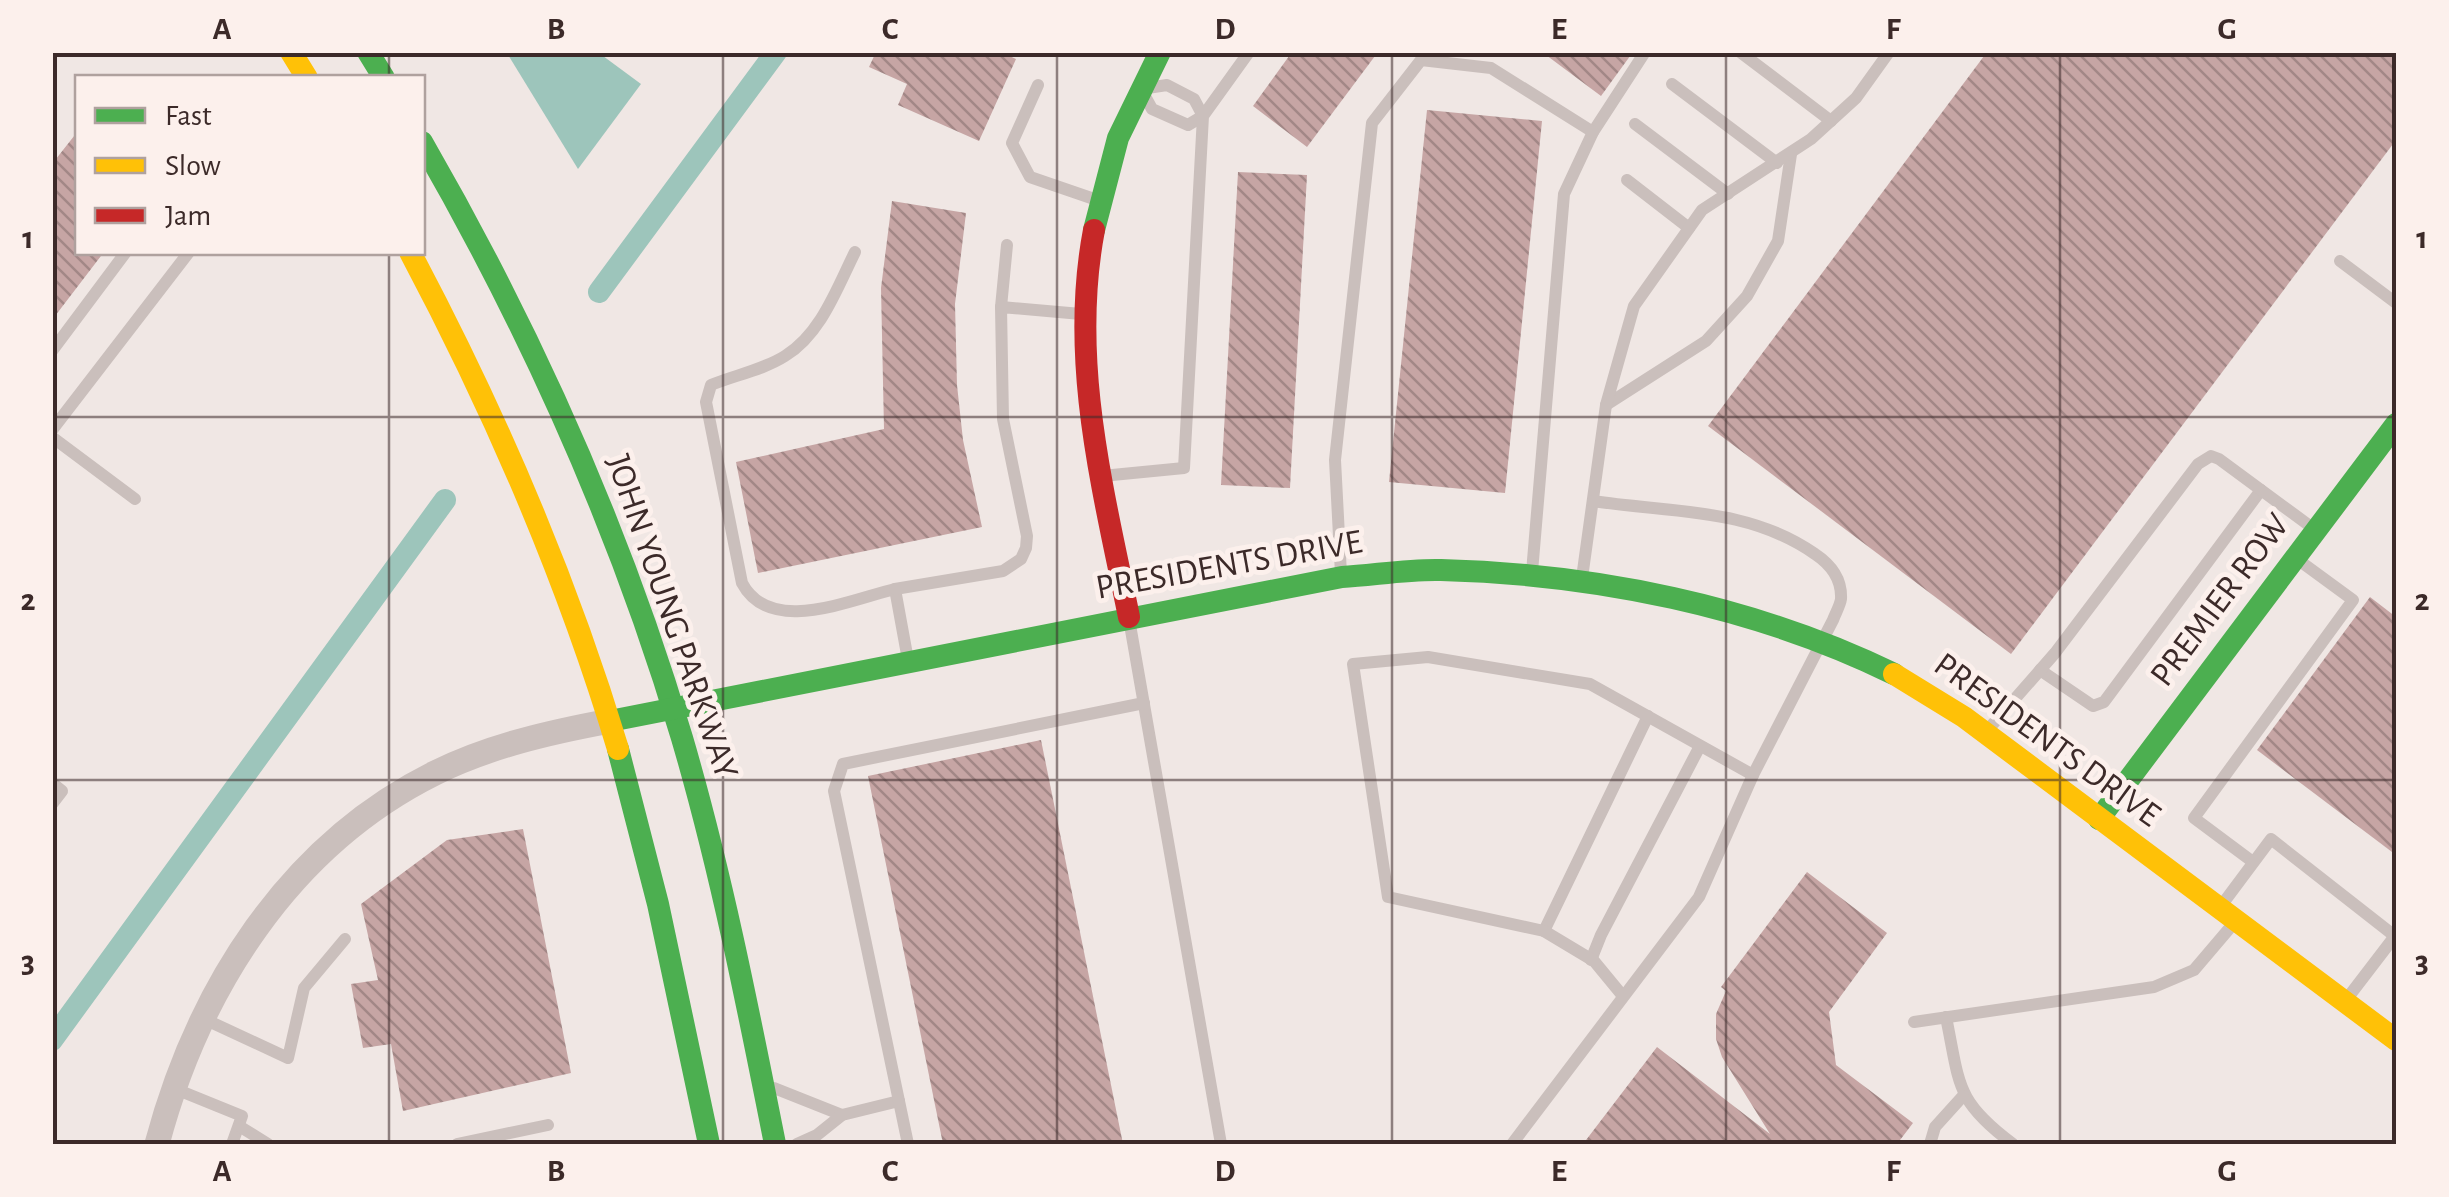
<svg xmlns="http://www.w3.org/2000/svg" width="2449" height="1197" font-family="'Alegreya Sans',sans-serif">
<defs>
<pattern id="building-back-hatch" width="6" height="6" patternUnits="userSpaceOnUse" patternTransform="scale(2.5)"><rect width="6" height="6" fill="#c6a5a4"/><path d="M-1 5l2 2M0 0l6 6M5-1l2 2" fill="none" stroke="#a28786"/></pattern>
</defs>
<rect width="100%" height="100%" fill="#f0e7e4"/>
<!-- water -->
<path fill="#9dc5bb" d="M507,53h92l42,31 -63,85z"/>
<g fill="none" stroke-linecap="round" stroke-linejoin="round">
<!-- canal -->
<g stroke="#9dc5bb" stroke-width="22">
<path d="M599,292l177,-240"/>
<path d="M52,1040l393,-540"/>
</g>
</g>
<!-- building -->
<g fill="url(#building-back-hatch)">
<path d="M876,52h125l15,7 -37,82 -81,-36 9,-21 -38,-17z"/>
<path d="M1292,52h86l-71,95 -54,-41z"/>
<path d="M1542,52h91l-32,44z"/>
<path d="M1987,52h409v88l-385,514 -303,-228z"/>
<path d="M1427,110l115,11 -37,372 -116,-11z"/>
<path d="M78,131v121h26l-52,68v-156z"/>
<path d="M1238,172l69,3 -17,313 -69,-3z"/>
<path d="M892,201l74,12 -11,91 2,81 6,55 19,87 -224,46 -22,-111 148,-33 -3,-141z"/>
<path d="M2370,597l26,20v238l-139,-105z"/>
<path d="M1041,740l82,404h-180l-75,-368z"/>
<path d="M523,829l48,244 -168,38 -12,-67 -28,4 -12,-64 27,-4 -17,-76 86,-64z"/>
<path d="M1807,872l80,61 -58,79 7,53 77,58 -16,21h-314l74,-97 113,87 -48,-77 -6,-18v-25l10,-23 -5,-4z"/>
</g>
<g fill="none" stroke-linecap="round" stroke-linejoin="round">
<!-- lane -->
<g stroke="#cabfbc" stroke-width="12">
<path d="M1740,52l91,69"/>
<path d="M1672,84l105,79"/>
<path d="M1038,85l-26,58 18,34 67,23"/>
<path d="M1167,85l27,14 9,17 -15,9 -36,-16 -11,-20z"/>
<path d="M1635,124l93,70"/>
<path d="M1627,180l62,48"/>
<path d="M855,252c-18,36 -34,82 -70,104 -22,14 -50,19 -74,29l-5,17 36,181c28,53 107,17 153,6l13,71"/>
<path d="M2340,261l56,42"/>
<path d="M1001,307l6,-62"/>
<path d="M52,351l74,-99"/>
<path d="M1606,405l100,-64 41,-45 31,-55 13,-87"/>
<path d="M52,430l137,-178"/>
<path d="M52,437l83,62"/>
<path d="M1102,476l82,-8 19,-352 46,-64"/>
<path d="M1532,572l32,-378 29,-62 52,-80"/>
<path d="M1341,574l-6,-114 37,-337 49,-63 70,8 102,64"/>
<path d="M1582,578l24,-173 28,-99 68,-96 109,-71 45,-41 33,-46"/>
<path d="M895,589l108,-18 18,-12 5,-11 1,-12 -24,-117 -2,-112 80,7"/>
<path d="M1129,619l92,525"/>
<path d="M2040,670l53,36 11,-4 157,-212"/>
<path d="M1985,733l70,-80 143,-189 13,-8 8,3 95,70"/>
<path d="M52,783l10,8 -10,13"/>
<path d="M2253,862l-59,-44 159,-218 -56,-41"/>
<path d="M2221,906l50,-67 125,98"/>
<path d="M1544,931l104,-215"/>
<path d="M1591,960l10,-25 99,-189"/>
<path d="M1622,995l-28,-34 -50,-30 -156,-34 -35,-233 75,-7 162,27 163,91"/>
<path d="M2346,1000l49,-64"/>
<path d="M1946,1017c14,68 9,84 67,127"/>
<path d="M202,1018l86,40 16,-70 41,-49"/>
<path d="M1914,1022l240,-35 40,-17 40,-47"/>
<path d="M173,1088l69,28 -10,28"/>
<path d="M774,1088l68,27"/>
<path d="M239,1126l29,18"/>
<path d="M457,1144l91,-19"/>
<path d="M797,1144l20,-9 25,-20 57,-14"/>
<path d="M908,1144l-74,-353 9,-27 301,-61"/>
<path d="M1512,1144l187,-247 54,-122 80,-155c2,-6 7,-14 8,-21 1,-20 -11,-35 -26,-45 -67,-47 -144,-41 -222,-53"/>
<path d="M1930,1144l5,-17 28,-31"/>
</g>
<!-- street -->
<path stroke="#cabfbc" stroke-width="25" d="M157,1144c41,-154 131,-298 278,-371 54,-27 116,-41 175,-52"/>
<!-- fast -->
<g stroke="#4caf50" stroke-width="22">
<path d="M368,52l16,26"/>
<path d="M422,142c109,189 198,387 260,596 39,133 66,270 93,406"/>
<path d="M1094,230l24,-92 42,-86"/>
<path d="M610,721l732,-144c33,-2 67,-8 99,-7 154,4 314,36 453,104"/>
<path d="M618,749l40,155 51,240"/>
<path d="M2099,819l297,-395"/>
</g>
<!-- slow -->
<g stroke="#ffc107" stroke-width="22">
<path d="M291,52l16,26"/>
<path d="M410,252c85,160 156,324 208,497"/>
<path d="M1894,674l70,43 432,323"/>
</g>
<!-- jam -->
<path stroke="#c62828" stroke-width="22" d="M1094,230c-25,131 9,259 35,387"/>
</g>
<!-- grid -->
<path fill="none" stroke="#3c2a29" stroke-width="2.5" stroke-opacity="0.55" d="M389,52v26M723,52v1092M1057,52v1092M1392,52v1092M1726,52v1092M2060,52v1092M389,252v892M52,417h2344M52,780h2344"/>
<g text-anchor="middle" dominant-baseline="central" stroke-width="10" stroke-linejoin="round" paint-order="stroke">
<!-- street labels -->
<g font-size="35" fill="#3c2a29" stroke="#fcf0ec">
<text transform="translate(1229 565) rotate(-10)">PRESIDENTS DRIVE</text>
<text transform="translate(2220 600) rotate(-53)">PREMIER ROW</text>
<text transform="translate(672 617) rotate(71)">JOHN YOUNG PARKWAY</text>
<text transform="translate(2047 740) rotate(36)">PRESIDENTS DRIVE</text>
</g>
</g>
<!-- border -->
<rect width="2449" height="1197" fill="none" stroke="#fcf0ec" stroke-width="110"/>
<!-- legend -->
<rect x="75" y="75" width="350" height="180" fill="#fcf0ec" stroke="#afa19e" stroke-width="2.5"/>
<rect x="95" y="108" width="50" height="15" fill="#4caf50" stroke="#afa19e" stroke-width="2.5"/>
<text x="165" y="125" font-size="30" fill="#3c2a29">Fast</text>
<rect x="95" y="158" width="50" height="15" fill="#ffc107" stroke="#afa19e" stroke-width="2.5"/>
<text x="165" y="175" font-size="30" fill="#3c2a29">Slow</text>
<rect x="95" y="208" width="50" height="15" fill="#c62828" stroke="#afa19e" stroke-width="2.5"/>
<text x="165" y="225" font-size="30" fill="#3c2a29">Jam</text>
<rect x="55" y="55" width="2339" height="1087" fill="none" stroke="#3c2a29" stroke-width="4"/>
<g font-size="32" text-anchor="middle" font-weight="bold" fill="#3c2a29">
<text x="222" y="39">A</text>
<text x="556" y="39">B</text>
<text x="890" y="39">C</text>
<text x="1225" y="39">D</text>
<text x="1559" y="39">E</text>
<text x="1893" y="39">F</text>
<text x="2227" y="39">G</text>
<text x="28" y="248">1</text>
<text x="2422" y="248">1</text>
<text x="28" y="610">2</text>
<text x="2422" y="610">2</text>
<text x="28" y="972">3</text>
<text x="2422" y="972">3</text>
<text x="222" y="1181">A</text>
<text x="556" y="1181">B</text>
<text x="890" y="1181">C</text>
<text x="1225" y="1181">D</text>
<text x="1559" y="1181">E</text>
<text x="1893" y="1181">F</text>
<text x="2227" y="1181">G</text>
</g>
</svg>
